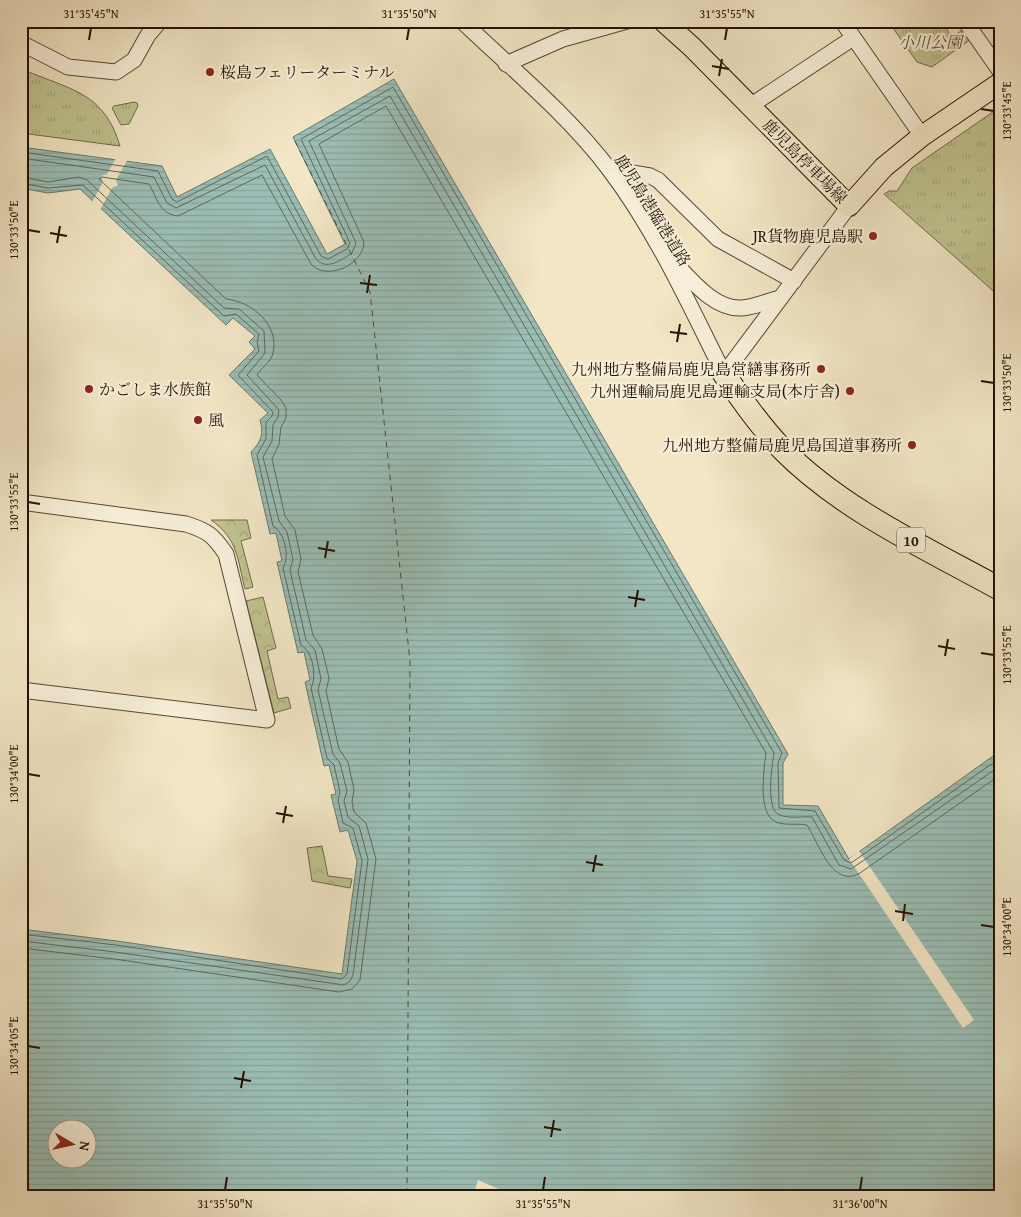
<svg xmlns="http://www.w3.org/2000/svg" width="1021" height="1217" font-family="'Gentium Book Plus','Noto Serif JP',serif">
<defs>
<pattern id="grass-tufts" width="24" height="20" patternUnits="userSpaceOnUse" patternTransform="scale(1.25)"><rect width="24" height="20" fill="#c0c390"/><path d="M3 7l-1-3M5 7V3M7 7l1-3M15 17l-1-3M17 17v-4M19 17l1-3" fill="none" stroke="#a5a67a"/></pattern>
<pattern id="forest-crowns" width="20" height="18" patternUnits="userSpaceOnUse" patternTransform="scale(1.25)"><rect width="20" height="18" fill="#c0c390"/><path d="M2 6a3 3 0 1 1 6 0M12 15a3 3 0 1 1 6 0" fill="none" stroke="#a5a67a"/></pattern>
<pattern id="water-rules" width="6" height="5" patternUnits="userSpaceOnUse" patternTransform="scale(1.25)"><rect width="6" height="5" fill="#9bbfb6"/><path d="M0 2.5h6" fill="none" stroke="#85a39b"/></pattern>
</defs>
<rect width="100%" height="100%" fill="#f2e6c5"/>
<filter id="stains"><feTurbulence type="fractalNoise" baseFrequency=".004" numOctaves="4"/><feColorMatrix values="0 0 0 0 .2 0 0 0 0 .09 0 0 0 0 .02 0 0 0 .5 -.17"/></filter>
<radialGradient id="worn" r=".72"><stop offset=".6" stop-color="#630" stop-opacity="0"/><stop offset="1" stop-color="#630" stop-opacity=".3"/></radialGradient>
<!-- grass -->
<g fill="url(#grass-tufts)" stroke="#726a48">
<path d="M888,21h53l11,16 12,-8 7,10 -39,28 -15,-5z"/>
<path d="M24,70c47,20 80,22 96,76l-99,-13v-62z"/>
<path d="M134,102l3,1 1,3 -9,18 -8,1 -9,-17 2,-2z"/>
<path d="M1000,107v190l-116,-103 5,-3h8l15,-23z"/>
</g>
<!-- forest -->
<g fill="url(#forest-crowns)" stroke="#726a48">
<path d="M211,520h36l4,18 -10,3 12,46 -8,2c-8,-31 -7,-50 -34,-69z"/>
<path d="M263,597l13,51 -9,3 11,48 10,-2 3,11 -17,5 -28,-112z"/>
<path d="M322,846l6,30 24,3 -2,9 -38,-7 -5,-33z"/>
</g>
<!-- water -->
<path fill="url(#water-rules)" stroke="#6b796d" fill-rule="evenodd" d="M394,79l394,675 -5,9v42l35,1 31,53 151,-108v445h-979v-267l96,12 225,33 15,-113 -9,-31 -8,2 -9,-37 5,-1 -7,-29 -5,1 -19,-84 5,-2 -6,-28 -6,1 -21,-91 5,-1 -6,-28 -6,1 -19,-82c10,-10 13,-18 9,-32l8,-7 -39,-38 26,-26 -6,-7 6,-6 -22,-18 -7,7 -146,-136 -32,4 -27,-5v-41l141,19 15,31 93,-48 57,105 18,-10 -52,-107zM58,1130h30v30h-30z"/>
<!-- pier -->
<g fill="#f2e6c5">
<path d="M116,158l12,1 -12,21 2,5 -6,3 -12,22 -8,-8 11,-20 -2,-6 6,-2z"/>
<path d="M859,851l115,169 -11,8 -114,-169z"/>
<path d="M478,1180l35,15 -40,1z"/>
</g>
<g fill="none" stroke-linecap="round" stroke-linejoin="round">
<!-- shore -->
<g stroke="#60685b" stroke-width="1">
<path d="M21,152l137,19 14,28 5,3 90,-46 54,100 7,3 19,-10 3,-6 -49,-104 92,-52 389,666 -4,10 1,45 36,3 29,49 7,3 149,-105"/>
<path d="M21,158l133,19 13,26 9,5 89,-43 51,94c11,12 25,1 36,-6l4,-10 -47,-102 81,-45 384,657c-2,12 -9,58 6,62 10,4 22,1 32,2l27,48 12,4 149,-103"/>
<path d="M21,177l27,5 31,-5 8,3 137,128 15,1 25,22 1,22 -18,22 32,35 -1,7 -5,8 -1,16 -9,16 16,64 8,11 6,27 -3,11 16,70 9,10 6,29 -3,11 15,64 7,9 7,28 -3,10 4,16 11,9 9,33 -15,116 -3,6 -6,4 -229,-33 -94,-11"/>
<path d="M21,183l27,5 35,-3 141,131 12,-2 23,20 -2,8 2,9 -21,24 35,37 -1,4 -6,6v17l-9,16 16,71c12,7 17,31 10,42l18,77c12,7 16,31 10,43l16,70 7,7 6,27 -2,8 5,23 10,5 9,33 -15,113 -5,5 -226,-34 -95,-11"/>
<path d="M21,948l93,11 225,33 13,-3 8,-9 16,-121 -10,-36 -12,-11 -2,-10 2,-12 -6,-28 -9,-13 -13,-58 3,-13 -7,-29 -9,-14 -15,-63 3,-13 -6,-29 -10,-14 -13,-57 7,-15 2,-17 5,-9v-10l-5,-8 -24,-25c4,-8 14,-12 16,-22 7,-28 -22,-52 -47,-54l-127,-120 3,-2 47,7c8,13 10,30 29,32l84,-41 49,89c16,18 53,0 53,-22l-45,-98 67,-38 380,647c-2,17 -9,61 10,69 10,4 22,1 31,3 12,18 25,64 53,48l140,-98"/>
</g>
<!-- ferry -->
<path stroke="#4e4e40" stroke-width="1" stroke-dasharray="6 5" stroke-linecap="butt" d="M295,141l75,151 40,369 -3,535"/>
<!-- minor casing -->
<g stroke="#584631" stroke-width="17">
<g id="minor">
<path d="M462,21c49,47 106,94 147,148 47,62 80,135 115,205l125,-168"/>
<path d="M842,21l80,115"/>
<path d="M965,21l35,50"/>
<path d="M21,43l47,24 48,5 18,-12 14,-25 12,-14"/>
<path d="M506,64l57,-25 64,-18"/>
<path d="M750,106l103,-68"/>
<path d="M609,169l41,7 8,4 60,59 76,42"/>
<path d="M670,258c18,18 43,52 72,50 12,-1 26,-7 38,-10"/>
<path d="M21,502l165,22c22,7 27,11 40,30l41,166 -246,-30"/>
</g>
</g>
<!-- major casing -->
<g stroke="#241100" stroke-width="22">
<path id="major" d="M663,21l29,26 157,159 35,-39 38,-31 78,-53"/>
</g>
<!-- highway casing -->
<g stroke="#241100" stroke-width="24">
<path id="highway" d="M724,374c18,26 36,52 58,75 60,61 144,99 218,140"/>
</g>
<!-- minor -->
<use href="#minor" stroke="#f7efd9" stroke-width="15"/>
<!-- major -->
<use href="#major" stroke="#f2e6c5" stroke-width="20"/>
<!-- highway -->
<use href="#highway" stroke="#f2e6c5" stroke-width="22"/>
</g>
<!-- ticks -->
<path fill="none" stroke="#241100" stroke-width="2" d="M89,40l2,-12M407,40l2,-12M725,40l2,-12M712,66l17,3M719,76l3,-17M981,109l13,2M28,230l12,2M50,233l17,3M57,243l3,-17M360,283l17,2M367,293l3,-18M670,332l17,2M677,342l3,-18M981,381l13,2M28,502l12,2M318,548l17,3M325,558l3,-17M628,597l17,3M635,607l3,-17M938,646l17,3M981,653l13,2M945,656l3,-17M28,774l12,2M276,813l17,3M283,823l3,-17M586,862l17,3M593,872l3,-17M895,911l18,3M903,921l2,-17M981,925l13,2M28,1046l12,2M234,1078l17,3M241,1088l3,-17M544,1127l17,3M551,1137l3,-17M225,1190l2,-13M543,1190l2,-13M860,1190l2,-13"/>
<!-- markers -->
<g fill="#8f2418" stroke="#f7efd9" stroke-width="2">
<circle cx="210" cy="72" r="5"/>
<circle cx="873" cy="236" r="5"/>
<circle cx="821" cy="369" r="5"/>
<circle cx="89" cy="389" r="5"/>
<circle cx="850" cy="391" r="5"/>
<circle cx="198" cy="420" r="5"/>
<circle cx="912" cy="445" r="5"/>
</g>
<g text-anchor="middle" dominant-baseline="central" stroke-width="4.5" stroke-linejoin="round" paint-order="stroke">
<!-- shield labels -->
<rect fill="#f7efd9" stroke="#635441" stroke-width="1" x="897" y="527.5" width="28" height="25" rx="4"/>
<g font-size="15" font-weight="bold" fill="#241100">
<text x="911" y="540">10</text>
</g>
<!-- park labels -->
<g font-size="16" font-style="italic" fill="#5b4f32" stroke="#f7efd9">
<text x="930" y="42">小川公園</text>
</g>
<!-- poi labels -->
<g font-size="16" fill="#241100" stroke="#f7efd9" text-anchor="end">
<text x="220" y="72" text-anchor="start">桜島フェリーターミナル</text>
<text x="863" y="236">JR貨物鹿児島駅</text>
<text x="811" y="369">九州地方整備局鹿児島営繕事務所</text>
<text x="99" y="389" text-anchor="start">かごしま水族館</text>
<text x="840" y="391">九州運輸局鹿児島運輸支局(本庁舎)</text>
<text x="208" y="420" text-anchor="start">風</text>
<text x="902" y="445">九州地方整備局鹿児島国道事務所</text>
</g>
<!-- street labels -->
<g font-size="16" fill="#241100" stroke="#f7efd9">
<text transform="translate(805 161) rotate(45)">鹿児島停車場線</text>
<text transform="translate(653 210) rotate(58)">鹿児島港臨港道路</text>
</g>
</g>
<!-- margin -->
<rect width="1021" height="1217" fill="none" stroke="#f2e6c5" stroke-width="55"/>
<!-- north arrow -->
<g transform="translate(72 1144) rotate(99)"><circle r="24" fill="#f7efd9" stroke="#a39682"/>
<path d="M0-4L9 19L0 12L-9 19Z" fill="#8f2418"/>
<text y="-8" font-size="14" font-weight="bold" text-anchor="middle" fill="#241100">N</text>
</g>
<rect x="28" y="28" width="966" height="1162" fill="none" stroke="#241100" stroke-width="2"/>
<g font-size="12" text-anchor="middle" fill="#241100">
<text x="91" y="18">31°35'45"N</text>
<text x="409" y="18">31°35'50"N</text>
<text x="727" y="18">31°35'55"N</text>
<text transform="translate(1007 111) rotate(-90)" y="4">130°33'45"E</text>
<text transform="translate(14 230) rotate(-90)" y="4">130°33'50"E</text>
<text transform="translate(1007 383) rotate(-90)" y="4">130°33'50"E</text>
<text transform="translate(14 502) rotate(-90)" y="4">130°33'55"E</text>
<text transform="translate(1007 655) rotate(-90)" y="4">130°33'55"E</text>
<text transform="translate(14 774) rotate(-90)" y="4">130°34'00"E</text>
<text transform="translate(1007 927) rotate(-90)" y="4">130°34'00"E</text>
<text transform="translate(14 1046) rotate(-90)" y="4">130°34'05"E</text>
<text x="225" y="1208">31°35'50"N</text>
<text x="543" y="1208">31°35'55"N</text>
<text x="860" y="1208">31°36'00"N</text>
</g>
<rect width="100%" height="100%" filter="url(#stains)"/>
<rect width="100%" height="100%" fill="url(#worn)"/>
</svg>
